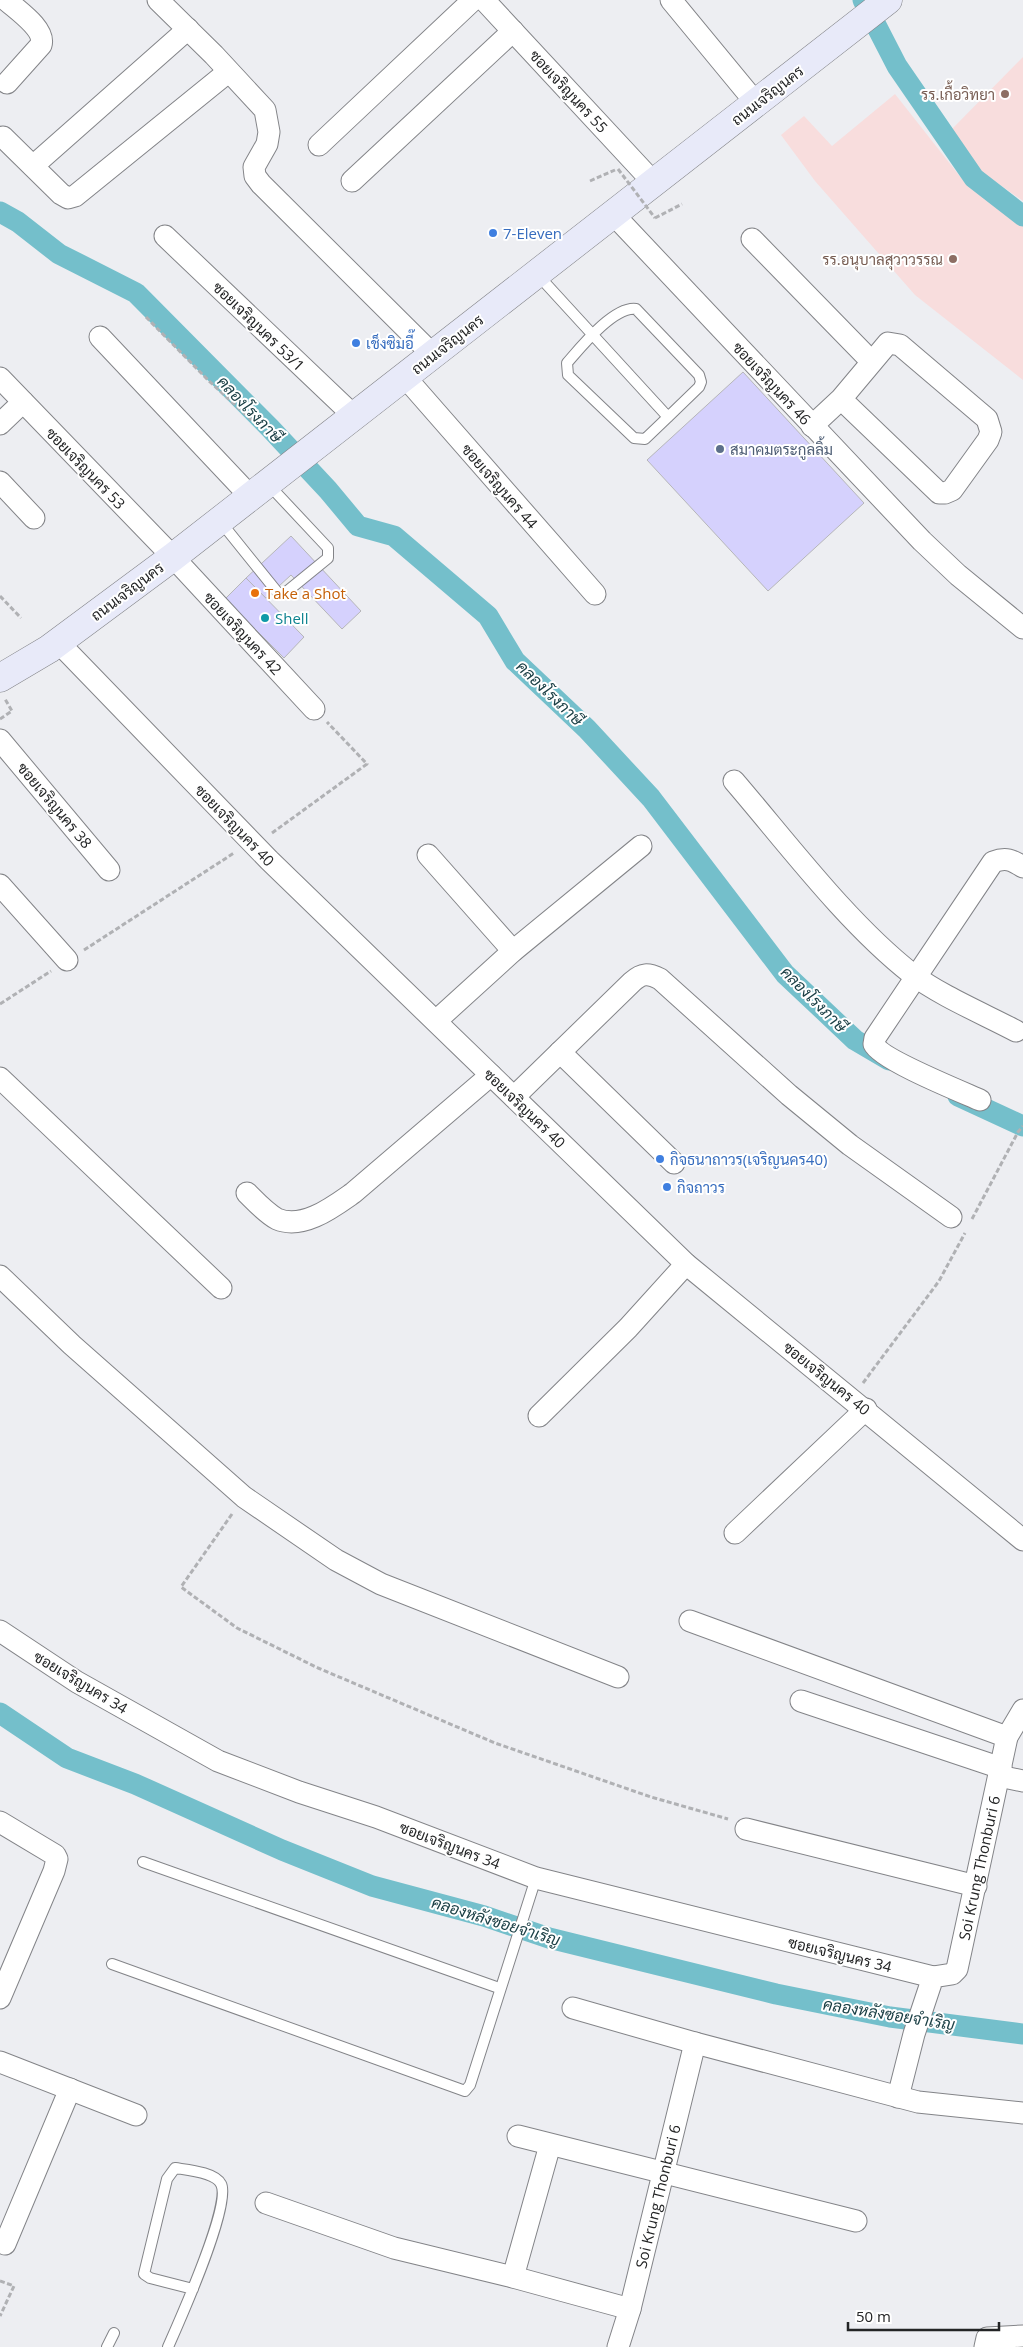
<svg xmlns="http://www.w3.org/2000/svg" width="1023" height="2347" font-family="'Open Sans',Sarabun,sans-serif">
<rect width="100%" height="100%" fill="#edeef2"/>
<!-- education -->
<g fill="#f8dddd">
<path d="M1023,57v144l-40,-28 -33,-42z"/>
<path d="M895,94l67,85 61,45v156l-108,-85 -100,-114 -34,-46 23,-19 28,30z"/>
</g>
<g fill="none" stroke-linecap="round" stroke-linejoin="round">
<!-- canal -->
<g stroke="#74bfcb" stroke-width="21">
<path d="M863,0l34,66 77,112 49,38"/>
<path d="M0,212l18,10 41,32 77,39 135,136 57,61 30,36 36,10 94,80 27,45 72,68 64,69 134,176 70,66 34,20"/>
<path d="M958,1096l65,30"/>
<path d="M0,1713l67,45 68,26 147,66 90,36 112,30 65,22 227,56 114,23 133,17"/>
</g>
</g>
<!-- building -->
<g fill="#d5d1fd" stroke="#b6b6b9">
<path d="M743,372l121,131 -96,88 -121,-131z"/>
<path d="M291,536l70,75 -19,18 -51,-54 -25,23 -20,-20z"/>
<path d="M246,578l58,59 -20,21 -59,-59z"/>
</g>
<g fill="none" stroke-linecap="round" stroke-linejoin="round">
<!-- lane casing -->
<g stroke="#838488" stroke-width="12">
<g id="lane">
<path d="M537,274l131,143 31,-30 2,-5 -2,-7 -63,-66c-22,-3 -55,38 -69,54l1,12 66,63 11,1 23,-22"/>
<path d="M220,521l58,72h7l43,-35v-10l-60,-64"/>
<path d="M143,1862l356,126"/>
<path d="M112,1964l353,127 5,-6 66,-207"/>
<path d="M107,2347l7,-14"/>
<path d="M168,2347c11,-25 64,-143 53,-163 -6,-12 -34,-14 -46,-16l-8,11 -23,95 6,4 43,11"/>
</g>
</g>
<!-- street casing -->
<g stroke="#838488" stroke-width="23">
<g id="street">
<path d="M6,0c11,10 40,29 35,45l-34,38"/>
<path d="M158,0l56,55 51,55 4,22 -2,12 -13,23 1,9 6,8 172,171"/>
<path d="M484,0l170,183"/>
<path d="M671,0l85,103"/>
<path d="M3,137l58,57 7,4 7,-2 153,-124"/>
<path d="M319,145l154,-145"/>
<path d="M33,166l155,-137"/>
<path d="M352,181l161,-150"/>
<path d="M614,215l308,326 36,34 65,53"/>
<path d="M165,236l189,180"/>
<path d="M752,239l119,122"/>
<path d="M100,337l150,159"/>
<path d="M405,377l190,217"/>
<path d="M0,378l173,179 141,152"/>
<path d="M0,424l23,-22"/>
<path d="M812,426l29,-27 47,-56 12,2 87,74 4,13 -3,8 -36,50 -7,3h-6l-98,-94"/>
<path d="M0,482l34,36"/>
<path d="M58,642l211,218 417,404 337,276"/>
<path d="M0,740l109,130"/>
<path d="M734,781c54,63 113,142 178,193 27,21 74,41 104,57"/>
<path d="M428,855l85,96"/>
<path d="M0,885l67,75"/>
<path d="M436,1021l77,-70 128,-105"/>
<path d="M560,1052l114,111"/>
<path d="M0,1078l221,210"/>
<path d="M514,1097l118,-115c10,-9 16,-9 28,-3l129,116 61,50 101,72"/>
<path d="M980,1100c-18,-8 -100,-41 -106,-56l1,-6 118,-176c13,-5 19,-2 30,5"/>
<path d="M247,1193c9,9 19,20 30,26 26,11 56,-12 76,-26l138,-118"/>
<path d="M0,1276l72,69 172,152 92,63 45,24 237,93"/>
<path d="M539,1416l89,-88 58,-64"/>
<path d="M735,1533l131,-124"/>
<path d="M690,1621l317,116"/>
<path d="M0,1631l77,51 141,79 81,31 77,25 160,61 397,99"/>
<path d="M801,1701l200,67"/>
<path d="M999,1776l24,5"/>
<path d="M0,1822l55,33 2,4 -3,12 -54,127"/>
<path d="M746,1829l230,57"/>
<path d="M573,2008l122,35 223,59 105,11"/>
<path d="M0,2062l136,53"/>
<path id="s1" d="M898,2097l16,-63 19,-57 19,-3 5,-5 50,-232 16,-27"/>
<path d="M518,2136l338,85"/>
<path d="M266,2203l128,45 119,29 117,32"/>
<path d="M5,2244l65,-155"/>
<path d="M513,2277l37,-132"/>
<path id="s2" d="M618,2347l12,-38 65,-266"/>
<path d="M985,2347l2,-9 36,-2"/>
</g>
</g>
<!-- secondary casing -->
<g stroke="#838488" stroke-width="29">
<path id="secondary" d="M0,678l49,-29 124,-92 715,-557"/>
</g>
<!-- path -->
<g stroke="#b0b1b4" stroke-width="3" stroke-dasharray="5 2.5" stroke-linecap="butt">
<path d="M590,181l25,-11"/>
<path d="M655,218l27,-14"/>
<path d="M146,317l63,64 57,52"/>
<path d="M0,596l21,22"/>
<path d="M0,719l12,-8 -7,-12"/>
<path d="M272,833l95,-69 -40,-42"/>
<path d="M84,950l150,-97"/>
<path d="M0,1004l51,-33"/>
<path d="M972,1219l46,-87 5,-6"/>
<path d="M863,1383l76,-102 26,-48"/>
<path d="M232,1514l-51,73 56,41 81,40 177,75 156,54 77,22"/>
<path d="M0,2281l14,5 -14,30"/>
</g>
<!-- lane -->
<use href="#lane" stroke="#fff" stroke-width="10"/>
<!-- street -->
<use href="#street" stroke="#fff" stroke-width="21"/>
<!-- secondary -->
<use href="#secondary" stroke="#e8eaf9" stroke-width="28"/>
<!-- path-bridge -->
<path stroke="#b0b1b4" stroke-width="3" stroke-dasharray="5 2.5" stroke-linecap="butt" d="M618,169l37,49"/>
</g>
<!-- markers -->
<g fill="#8d6e63" stroke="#fff" stroke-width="2">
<circle cx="1005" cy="94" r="5"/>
<circle cx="953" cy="259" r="5"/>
</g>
<g fill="#3f7fe0" stroke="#fff" stroke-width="2">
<circle cx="493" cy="233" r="5"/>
<circle cx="356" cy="343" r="5"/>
<circle cx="660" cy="1159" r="5"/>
<circle cx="667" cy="1187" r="5"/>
</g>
<circle fill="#5c6f8a" stroke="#fff" stroke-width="2" cx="720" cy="449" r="5"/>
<circle fill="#e8710a" stroke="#fff" stroke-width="2" cx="255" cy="593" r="5"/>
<circle fill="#0f9aa8" stroke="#fff" stroke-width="2" cx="265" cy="618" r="5"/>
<g text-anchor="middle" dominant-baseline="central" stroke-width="4" stroke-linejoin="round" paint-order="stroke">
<!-- street labels -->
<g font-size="15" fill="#232425" stroke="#fff">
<text transform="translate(569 91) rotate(47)">ซอยเจริญนคร 55</text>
<text transform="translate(767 95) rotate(-38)">ถนนเจริญนคร</text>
<text transform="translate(259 326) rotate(44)">ซอยเจริญนคร 53/1</text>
<text transform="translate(447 344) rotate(-38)">ถนนเจริญนคร</text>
<text transform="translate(772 383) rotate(47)">ซอยเจริญนคร 46</text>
<text transform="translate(86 468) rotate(46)">ซอยเจริญนคร 53</text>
<text transform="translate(500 486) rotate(49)">ซอยเจริญนคร 44</text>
<text transform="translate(127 591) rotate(-37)">ถนนเจริญนคร</text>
<text transform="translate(243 633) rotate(47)">ซอยเจริญนคร 42</text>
<text transform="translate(55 805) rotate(50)">ซอยเจริญนคร 38</text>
<text transform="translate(235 825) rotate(46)">ซอยเจริญนคร 40</text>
<text transform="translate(525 1108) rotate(44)">ซอยเจริญนคร 40</text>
<text transform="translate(827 1378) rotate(39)">ซอยเจริญนคร 40</text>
<text transform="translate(81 1682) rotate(31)">ซอยเจริญนคร 34</text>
<text transform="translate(450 1845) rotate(21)">ซอยเจริญนคร 34</text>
<text stroke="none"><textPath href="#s1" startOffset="255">Soi Krung Thonburi 6</textPath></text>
<text transform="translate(840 1954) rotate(14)">ซอยเจริญนคร 34</text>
<text stroke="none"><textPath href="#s2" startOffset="156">Soi Krung Thonburi 6</textPath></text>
</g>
<!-- education labels -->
<g font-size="15" fill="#785e54" stroke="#fff" text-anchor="end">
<text x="995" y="94">รร.เกื้อวิทยา</text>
<text x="943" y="259">รร.อนุบาลสุวาวรรณ</text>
</g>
<!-- shop labels -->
<g font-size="15" fill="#366cbe" stroke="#fff" text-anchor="start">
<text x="503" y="233">7-Eleven</text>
<text x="366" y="343">เช็งซิมอี๊</text>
<text x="670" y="1159">กิจธนาถาวร(เจริญนคร40)</text>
<text x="677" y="1187">กิจถาวร</text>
</g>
<!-- service labels -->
<g font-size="15" fill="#4e5e75" stroke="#fff" text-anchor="start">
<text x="730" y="449">สมาคมตระกูลลิ้ม</text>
</g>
<!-- food labels -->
<g font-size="15" fill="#c56008" stroke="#fff" text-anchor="start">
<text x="265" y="593">Take a Shot</text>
</g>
<!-- culture labels -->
<g font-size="15" fill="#0d838f" stroke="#fff" text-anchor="start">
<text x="275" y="618">Shell</text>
</g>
<!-- water labels -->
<g font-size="16" font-style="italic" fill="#1c4046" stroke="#fff">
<text transform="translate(250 409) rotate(46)">คลองโรงภาษี</text>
<text transform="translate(550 693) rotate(44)">คลองโรงภาษี</text>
<text transform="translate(814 999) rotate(45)">คลองโรงภาษี</text>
<text transform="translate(496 1921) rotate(17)">คลองหลังซอยจำเริญ</text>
<text transform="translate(889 2014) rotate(9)">คลองหลังซอยจำเริญ</text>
</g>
</g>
<!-- scale -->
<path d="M848 2322v8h151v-8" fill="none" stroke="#232425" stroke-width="2.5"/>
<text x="856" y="2322" font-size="15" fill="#232425" stroke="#ffffff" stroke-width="4" paint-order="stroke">50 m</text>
</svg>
